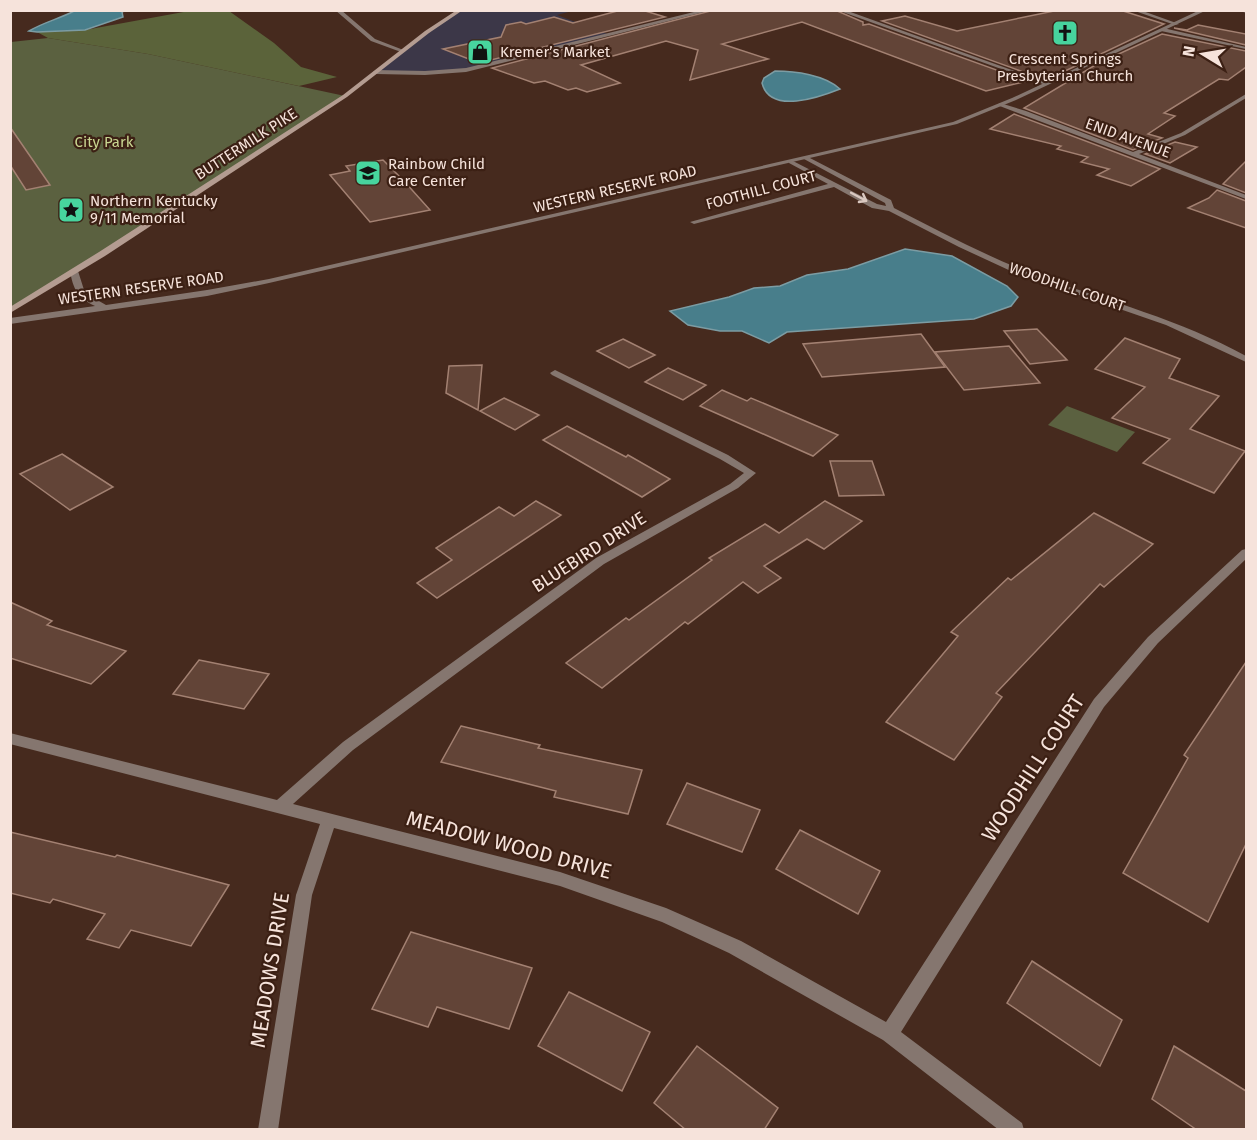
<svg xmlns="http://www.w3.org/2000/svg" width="1257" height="1140" font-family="'Fira Sans',sans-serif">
<rect width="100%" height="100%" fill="#462a1e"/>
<!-- commercial -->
<path fill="#3c3748" d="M461,11h111l-15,4 53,20 -152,37h-82l51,-40z"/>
<!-- green -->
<g fill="#5b6140">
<path d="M48,38l100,16 197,42 -334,215v-269z"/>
<path d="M1067,406l68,26 -18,20 -69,-27z"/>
</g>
<!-- forest -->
<path fill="#5b633a" d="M189,11h40l45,32 27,24 36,10 -38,9 -151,-32 -100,-16 -11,-6 48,-2z"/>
<!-- water -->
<g fill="#487e8b" stroke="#7c9ca3" stroke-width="1.5">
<path d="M74,11v-1l50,1 -2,1 1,5 -38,13 -48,2 -8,-1c15,-9 30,-12 45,-20z"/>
<path d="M775,71c20,0 50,4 65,18 -20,8 -70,26 -78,-6l2,-5z"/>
<path d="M905,249l47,7 55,30 11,11 -7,9 -37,13 -187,13 -18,11 -27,-12h-22l-32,-6 -18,-14 59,-14 25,-9 26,-2 27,-11 41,-6z"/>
</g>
<!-- building -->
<g fill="#624437" stroke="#a38172" stroke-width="1.5">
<path d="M621,10h21l23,7 -186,46 -36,-14 58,-12 5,-12 15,-3 5,2 28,-7 19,6z"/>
<path d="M714,10h121l28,12v3l6,-1 158,57 -41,10 -184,-69 -80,22 46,15 -78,21 8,-30 -32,-9 -85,24 39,18 -33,9 -11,-4 -8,2 -23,-9 -11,2 -42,-15z"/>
<path d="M1059,10h61l44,14 -101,48 -23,6 -158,-57 23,-5 52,15z"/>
<path d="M1198,25l48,9v11l-72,-17 13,2z"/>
<path d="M1162,34l84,17v16l-18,13 -9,-1 -55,34 11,3 -27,18 14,4 -29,12 -109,-42 73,-44z"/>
<path d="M1014,114l146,55 -29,17 -34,-11 12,-6 -28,-7 7,-5 -31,-8 4,-3 -71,-17z"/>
<path d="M10,127l40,58 -24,5 -16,-25z"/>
<path d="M1175,142l22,5 -27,16 -25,-9z"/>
<path d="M383,160l21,21 26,29 -60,12 -40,-47 20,-4 -4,-5z"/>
<path d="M1246,161v32l-23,-9z"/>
<path d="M1217,190l29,11v27l-58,-20 21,-10z"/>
<path d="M1037,329l30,31 -37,4 -26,-33z"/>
<path d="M921,334l24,33 -123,10 -19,-33z"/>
<path d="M1125,338l55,21 -11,19 50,18 -29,33 55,22 -31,42 -71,-30 27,-24 -58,-21 33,-31 -50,-18z"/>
<path d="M623,339l32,16 -26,13 -32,-17z"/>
<path d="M1009,346l31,37 -76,7 -29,-38z"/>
<path d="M482,365l-4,45 -32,-17 3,-27z"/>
<path d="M668,368l38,17 -23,15 -38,-18z"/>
<path d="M722,390l25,11 4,-3 87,37 -25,21 -113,-50z"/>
<path d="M504,398l35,17 -24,15 -35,-19z"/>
<path d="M567,426l59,31 2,-2 42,24 -28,18 -99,-57z"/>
<path d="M62,454l20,13 31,20 -43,23 -50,-36z"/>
<path d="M830,461h42l12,34 -45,1z"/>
<path d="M536,501l25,14 -124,83 -20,-15 35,-23 -16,-12 63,-41 15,9z"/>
<path d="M825,501l37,20 -38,28 -17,-10 -43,27 17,12 -23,15 -15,-11 -55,42 -3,-2 -83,66 -36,-25 60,-45 3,2 83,-60 -3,-2 56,-34 14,9z"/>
<path d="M1094,513l59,31 -49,43 -4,-3 -104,109 6,4 -48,63 -68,-38 72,-86 -7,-4 57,-54 3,2z"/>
<path d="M10,602l42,19 -5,4 79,26 -35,33 -81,-26z"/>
<path d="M199,660l70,14 -25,35 -71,-15z"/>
<path d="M1246,662v182l-38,78 -85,-49 65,-115 -4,-3z"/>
<path d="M461,726l79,19 -2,3 104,22 -14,44 -74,-17 2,-6 -115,-29z"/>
<path d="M687,783l73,27 -18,42 -75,-28z"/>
<path d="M800,830l80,41 -22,43 -82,-45z"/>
<path d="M10,832l105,25 2,-2 112,30 -38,61 -60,-16 -12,18 -32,-9 18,-25 -52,-15 -3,4 -40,-10z"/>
<path d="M411,932l121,36 -23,61 -72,-22 -9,20 -56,-18z"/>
<path d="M1032,961l90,59 -22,46 -93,-63z"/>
<path d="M569,992l81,40 -28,59 -84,-45z"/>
<path d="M697,1046l81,62 -14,22h-78l-32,-27z"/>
<path d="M1174,1046l72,45v39h-49l-45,-31z"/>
</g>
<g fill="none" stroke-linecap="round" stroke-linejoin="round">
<!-- minor -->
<g fill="#85766f" fill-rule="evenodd">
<path d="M335,10h6l34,29 31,12 -5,1 -30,-11z"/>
<path d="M702,10h10l-246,62 -41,3 -49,-1 -3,-2 3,-2 49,1 41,-3z"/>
<path d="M837,10h8l203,73 -5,1z"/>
<path d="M1132,10h8l39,14 -4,1z"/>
<path d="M1238,10h8v3z"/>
<path d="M1163,28l83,19v2l-85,-18z"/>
<path d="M1246,94v4l-61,37 -46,19 107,41v4l-249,-94 3,-2 26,8 107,41 48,-19z"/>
<path d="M804,157h4l83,43 3,8c47,24 94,49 144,68 70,25 143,44 208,80v6l-80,-37 -153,-53 -54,-25 -70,-36 -17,-3 -38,-21 -140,37 -4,-2 138,-38 -39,-21v-2l2,-1 86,44 9,2 -1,-3 -81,-44z"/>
<path d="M555,370l173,85 28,18 -18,15 -134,76 -251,186 -60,54 267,68 106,36 75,33 145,81 208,-323 54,-62 94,-87 4,-1v10l-88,84 -54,64 -203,325 121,91 2,7h-25l-116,-90 -154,-87 -67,-31 -102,-36 -226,-58 -22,67 -34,235h-20l38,-235 24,-71 -310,-80v-11l267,67 66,-58 253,-184 134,-74 14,-11 -24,-14 -168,-84 -2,-2z"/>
</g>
<!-- tertiary -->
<path fill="#85766f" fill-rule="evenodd" d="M1200,10h7l-191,90 -59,24 -688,159 -62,13 -197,28v-6l85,-12c-17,-8 -22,-17 -25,-35l4,-2 4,2 7,22 21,12 101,-15 62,-11 684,-157 59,-24z"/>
<!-- secondary -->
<path fill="#b49c91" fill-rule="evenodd" d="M457,10h6l-34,23 -82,64 -242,159 -95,57v-6l89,-55 244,-157 82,-64z"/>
</g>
<!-- one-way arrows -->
<defs><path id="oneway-shaft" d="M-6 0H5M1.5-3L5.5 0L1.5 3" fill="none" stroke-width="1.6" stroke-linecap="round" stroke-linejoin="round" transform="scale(1.5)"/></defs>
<use stroke="#dac8c0" href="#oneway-shaft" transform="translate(859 197) rotate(28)"/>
<!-- icons -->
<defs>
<g id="church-square" transform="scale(1.35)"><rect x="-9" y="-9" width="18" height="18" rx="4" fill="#47d49e" stroke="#3c2014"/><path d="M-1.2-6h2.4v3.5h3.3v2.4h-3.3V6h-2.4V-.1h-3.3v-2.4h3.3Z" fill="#111"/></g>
<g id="shop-square" transform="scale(1.35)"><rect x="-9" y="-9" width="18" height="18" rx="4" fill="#47d49e" stroke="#3c2014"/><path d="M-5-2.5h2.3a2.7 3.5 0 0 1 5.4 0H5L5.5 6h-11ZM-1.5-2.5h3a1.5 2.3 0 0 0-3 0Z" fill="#111"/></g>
<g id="school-square" transform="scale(1.35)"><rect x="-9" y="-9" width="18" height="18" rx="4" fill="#47d49e" stroke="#3c2014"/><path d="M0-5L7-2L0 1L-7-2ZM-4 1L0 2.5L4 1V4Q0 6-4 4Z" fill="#111"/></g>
<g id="sight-square" transform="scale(1.35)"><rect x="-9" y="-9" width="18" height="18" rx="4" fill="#47d49e" stroke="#3c2014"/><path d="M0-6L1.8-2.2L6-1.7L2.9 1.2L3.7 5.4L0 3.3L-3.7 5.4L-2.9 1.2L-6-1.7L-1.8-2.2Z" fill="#111"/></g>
</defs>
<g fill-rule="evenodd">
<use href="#church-square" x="1065" y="33"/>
<use href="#shop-square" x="480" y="52"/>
<use href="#school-square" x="368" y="173"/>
<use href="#sight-square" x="71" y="210"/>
</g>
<g text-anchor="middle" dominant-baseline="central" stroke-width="4.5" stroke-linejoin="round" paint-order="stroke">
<!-- far-poi labels -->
<g font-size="15" fill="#f6e3db" stroke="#3c2014" text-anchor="start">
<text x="500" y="52">Kremer’s Market</text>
<text x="1065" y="59" text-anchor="middle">Crescent Springs<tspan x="1065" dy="17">Presbyterian Church</tspan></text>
<text x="388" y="164">Rainbow Child<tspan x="388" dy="17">Care Center</tspan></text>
<text x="90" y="201">Northern Kentucky<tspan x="90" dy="17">9/11 Memorial</tspan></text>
</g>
<!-- far-street labels -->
<g font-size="15" fill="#f6e3db" stroke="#3c2014">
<text transform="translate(1128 138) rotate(20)">ENID AVENUE</text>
<text transform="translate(246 144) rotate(-33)">BUTTERMILK PIKE</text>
<text transform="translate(615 189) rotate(-13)">WESTERN RESERVE ROAD</text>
<text transform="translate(761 190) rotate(-15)">FOOTHILL COURT</text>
<text transform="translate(1067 287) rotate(19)">WOODHILL COURT</text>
<text transform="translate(141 288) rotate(-8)">WESTERN RESERVE ROAD</text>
</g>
<!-- far-park labels -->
<g font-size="15" fill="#c9d691" stroke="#3c2014">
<text x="104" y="142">City Park</text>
</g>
<!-- street labels -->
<g font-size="18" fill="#f6e3db" stroke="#3c2014">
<text transform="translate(589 552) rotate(-33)">BLUEBIRD DRIVE</text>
</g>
<!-- near-street labels -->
<g font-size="21" fill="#f6e3db" stroke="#3c2014">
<text transform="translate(1033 768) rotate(-57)">WOODHILL COURT</text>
<text transform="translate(509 845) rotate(15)">MEADOW WOOD DRIVE</text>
<text transform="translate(270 970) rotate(-81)">MEADOWS DRIVE</text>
</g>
</g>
<!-- border -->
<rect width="1257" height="1140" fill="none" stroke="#f6e3db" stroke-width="24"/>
<!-- north arrow -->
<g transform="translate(1203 54) rotate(281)" stroke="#3c2014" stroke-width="4.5" paint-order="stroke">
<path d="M0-4.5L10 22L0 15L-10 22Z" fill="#f6e3db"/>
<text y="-9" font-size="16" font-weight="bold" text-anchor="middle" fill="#f6e3db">N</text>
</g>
</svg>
